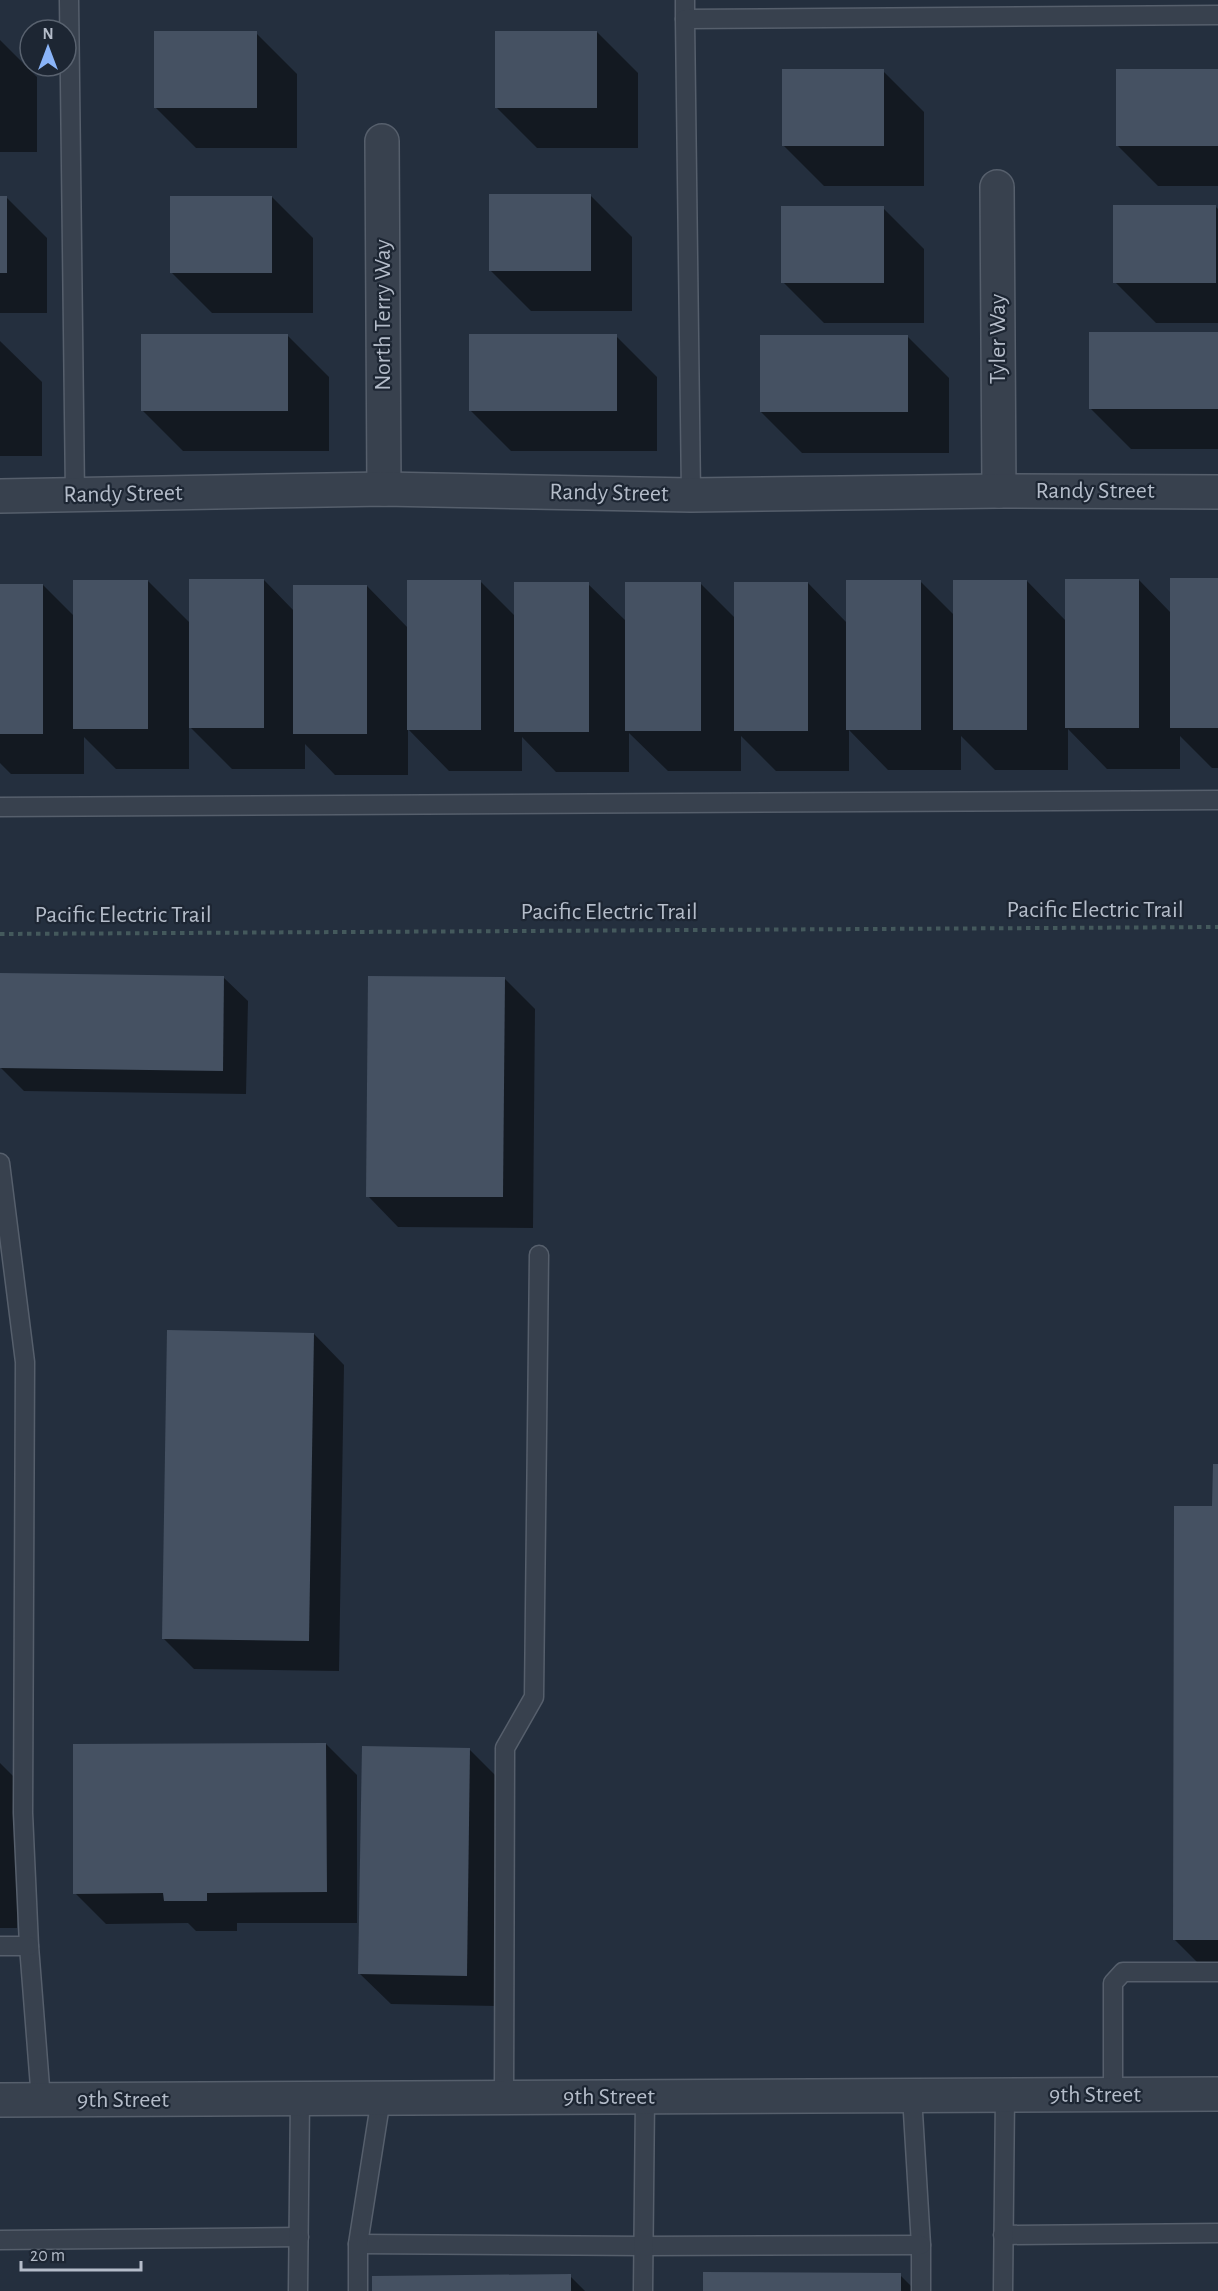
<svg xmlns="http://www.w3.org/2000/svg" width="1218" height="2291" font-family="'Alegreya Sans',sans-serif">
<rect width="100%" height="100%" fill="#242f3e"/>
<!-- shadow -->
<g fill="#0007">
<path d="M597,32l41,41v75h-101l-41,-41z"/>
<path d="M256,33l41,41v74h-101l-41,-41z"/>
<path d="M0,40l37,37v75h-37z"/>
<path d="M883,71l41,41v74h-100l-41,-41z"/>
<path d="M1218,71v115h-60l-41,-41z"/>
<path d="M591,196l41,41v74h-101l-41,-41z"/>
<path d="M0,197h6l41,41v75h-47z"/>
<path d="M272,197l41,41v75h-101l-41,-41z"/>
<path d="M1216,207l2,2v114h-62l-41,-41z"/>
<path d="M883,208l41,41v74h-100l-41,-41z"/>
<path d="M1218,334v115h-87l-41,-41z"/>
<path d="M288,336l41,41v74h-146l-41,-41z"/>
<path d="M616,336l41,41v74h-146l-41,-41z"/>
<path d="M908,337l41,41v75h-147l-41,-41z"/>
<path d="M0,341l42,41v74h-42z"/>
<path d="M1218,579v189h-6l-32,-32v33h-73l-39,-40v41h-73l-34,-34v34h-73l-39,-40v41h-73l-35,-35v35h-73l-39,-38v39h-73l-34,-35v34h-73l-41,-42v46h-73l-30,-31v25h-73l-43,-43v43h-73l-32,-32v37h-73l-11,-11v-178h43l32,32 73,-36 43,43 73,-44 30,31 73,-25 41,42 73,-46 34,34 73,-32 39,38 73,-39 35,35 73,-35 39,40 73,-42 34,34 73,-34 39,40 73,-41 32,33z"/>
<path d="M223,977l25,24 -2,93 -222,-3 -24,-24z"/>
<path d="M504,978l31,31 -2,219 -135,-1 -30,-31z"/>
<path d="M314,1334l30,31 -5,306 -145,-2 -31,-31z"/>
<path d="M1218,1465v506l-13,-1 -30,-30z"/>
<path d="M326,1744l31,31v148h-120v8h-41l-8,-8 -82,1 -31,-31z"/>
<path d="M469,1749l31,31 -3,226 -106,-2 -31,-30z"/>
<path d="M0,1763l18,18 -1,147h-17z"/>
<path d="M900,2275l16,16h-211z"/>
<path d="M570,2276l15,15h-211z"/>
</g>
<!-- building -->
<g fill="#455162">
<rect x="154" y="31" width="103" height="77"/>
<rect x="495" y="31" width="102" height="77"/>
<rect x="782" y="69" width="102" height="77"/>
<rect x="1116" y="69" width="102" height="77"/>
<rect x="489" y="194" width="102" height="77"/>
<rect x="0" y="196" width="7" height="77"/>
<rect x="170" y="196" width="102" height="77"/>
<rect x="1113" y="205" width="103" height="78"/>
<rect x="781" y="206" width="103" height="77"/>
<rect x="1089" y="332" width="129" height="77"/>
<rect x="141" y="334" width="147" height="77"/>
<rect x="469" y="334" width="148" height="77"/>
<rect x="760" y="335" width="148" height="77"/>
<rect x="1170" y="578" width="48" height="150"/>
<rect x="189" y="579" width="75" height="149"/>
<rect x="1065" y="579" width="74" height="149"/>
<rect x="73" y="580" width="75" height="149"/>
<rect x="407" y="580" width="74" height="150"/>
<rect x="846" y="580" width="75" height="150"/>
<rect x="953" y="580" width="74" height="150"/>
<rect x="514" y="582" width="75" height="150"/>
<rect x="625" y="582" width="76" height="149"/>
<rect x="734" y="582" width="74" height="149"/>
<rect x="0" y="584" width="43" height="150"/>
<rect x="293" y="585" width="74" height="149"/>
<path d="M0,973l224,3 -1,95 -223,-3z"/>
<path d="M368,976l137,1 -2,220h-137z"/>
<path d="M167,1330l147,3 -5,308 -147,-2z"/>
<path d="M1213,1464h5v476h-45l1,-434h38z"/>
<path d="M326,1743l1,149 -120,1v8h-43l-1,-8 -90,1v-150z"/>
<path d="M362,1746l108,2 -3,228 -109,-2z"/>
<path d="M703,2272l198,1v18h-198z"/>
<path d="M571,2274v17h-199v-15z"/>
</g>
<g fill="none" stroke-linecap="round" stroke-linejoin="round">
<!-- service casing -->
<g stroke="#565f6c" stroke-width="21">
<g id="service">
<path d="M69,0l6,495"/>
<path d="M685,0v19"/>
<path d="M691,495l-6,-476 533,-4"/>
<path d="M0,807l1218,-7"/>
<path d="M0,1163l25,199 -2,451 6,133 12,154"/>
<path d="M0,1946h29"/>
<path d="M1113,2095v-112l10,-11h95"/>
<path d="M912,2096l9,149v46"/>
<path d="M504,2098l1,-350 29,-51 5,-442"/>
<path d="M1003,2235l215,-2"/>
<path d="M0,2240l299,-3"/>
<path d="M358,2244l286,2 277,-1"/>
<path d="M298,2291l2,-192"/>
<path d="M358,2291v-47l23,-146"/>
<path d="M643,2291l2,-194"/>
<path d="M1003,2291l2,-196"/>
</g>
</g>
<!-- minor casing -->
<g stroke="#565f6c" stroke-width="36">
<g id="minor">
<path d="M382,141l2,348"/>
<path d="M997,187l2,304"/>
<path d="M0,496l384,-7 307,6 308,-4 219,1"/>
</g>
</g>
<!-- tertiary casing -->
<g stroke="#565f6c" stroke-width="36">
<path id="tertiary" d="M0,2100l1218,-6"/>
</g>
<!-- path -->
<path stroke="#44595c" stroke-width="4" stroke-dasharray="4.5 4.5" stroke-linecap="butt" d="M0,934l1218,-7"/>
<!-- service -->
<use href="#service" stroke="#38414e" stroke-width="18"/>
<!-- minor -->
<use href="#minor" stroke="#38414e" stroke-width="33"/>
<!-- tertiary -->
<use href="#tertiary" stroke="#38414e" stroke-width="33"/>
</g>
<g text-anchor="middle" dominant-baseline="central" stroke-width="4.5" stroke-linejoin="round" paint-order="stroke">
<!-- street labels -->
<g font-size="24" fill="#b4bcc9" stroke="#1d2633">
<text transform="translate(383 315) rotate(-90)">North Terry Way</text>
<text transform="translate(998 339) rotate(-90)">Tyler Way</text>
<text x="1095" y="491">Randy Street</text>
<text transform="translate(609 493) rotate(1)">Randy Street</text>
<text transform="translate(123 494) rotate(-1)">Randy Street</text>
<text x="1095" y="910">Pacific Electric Trail</text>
<text x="609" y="912">Pacific Electric Trail</text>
<text x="123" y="915">Pacific Electric Trail</text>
<text x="1095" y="2095">9th Street</text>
<text x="609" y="2097">9th Street</text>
<text x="123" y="2100">9th Street</text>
</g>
</g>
<!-- north arrow -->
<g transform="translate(48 48)"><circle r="28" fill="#1d2633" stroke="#59626f" stroke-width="1.5"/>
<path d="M0-4.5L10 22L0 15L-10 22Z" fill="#8ab4f8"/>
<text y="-9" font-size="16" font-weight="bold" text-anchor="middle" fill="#b4bcc9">N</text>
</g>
<!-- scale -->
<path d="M21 2261v9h120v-9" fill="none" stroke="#b4bcc9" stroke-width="3"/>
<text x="30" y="2261" font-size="18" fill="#b4bcc9" stroke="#1d2633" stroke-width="4.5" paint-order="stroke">20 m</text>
</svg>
